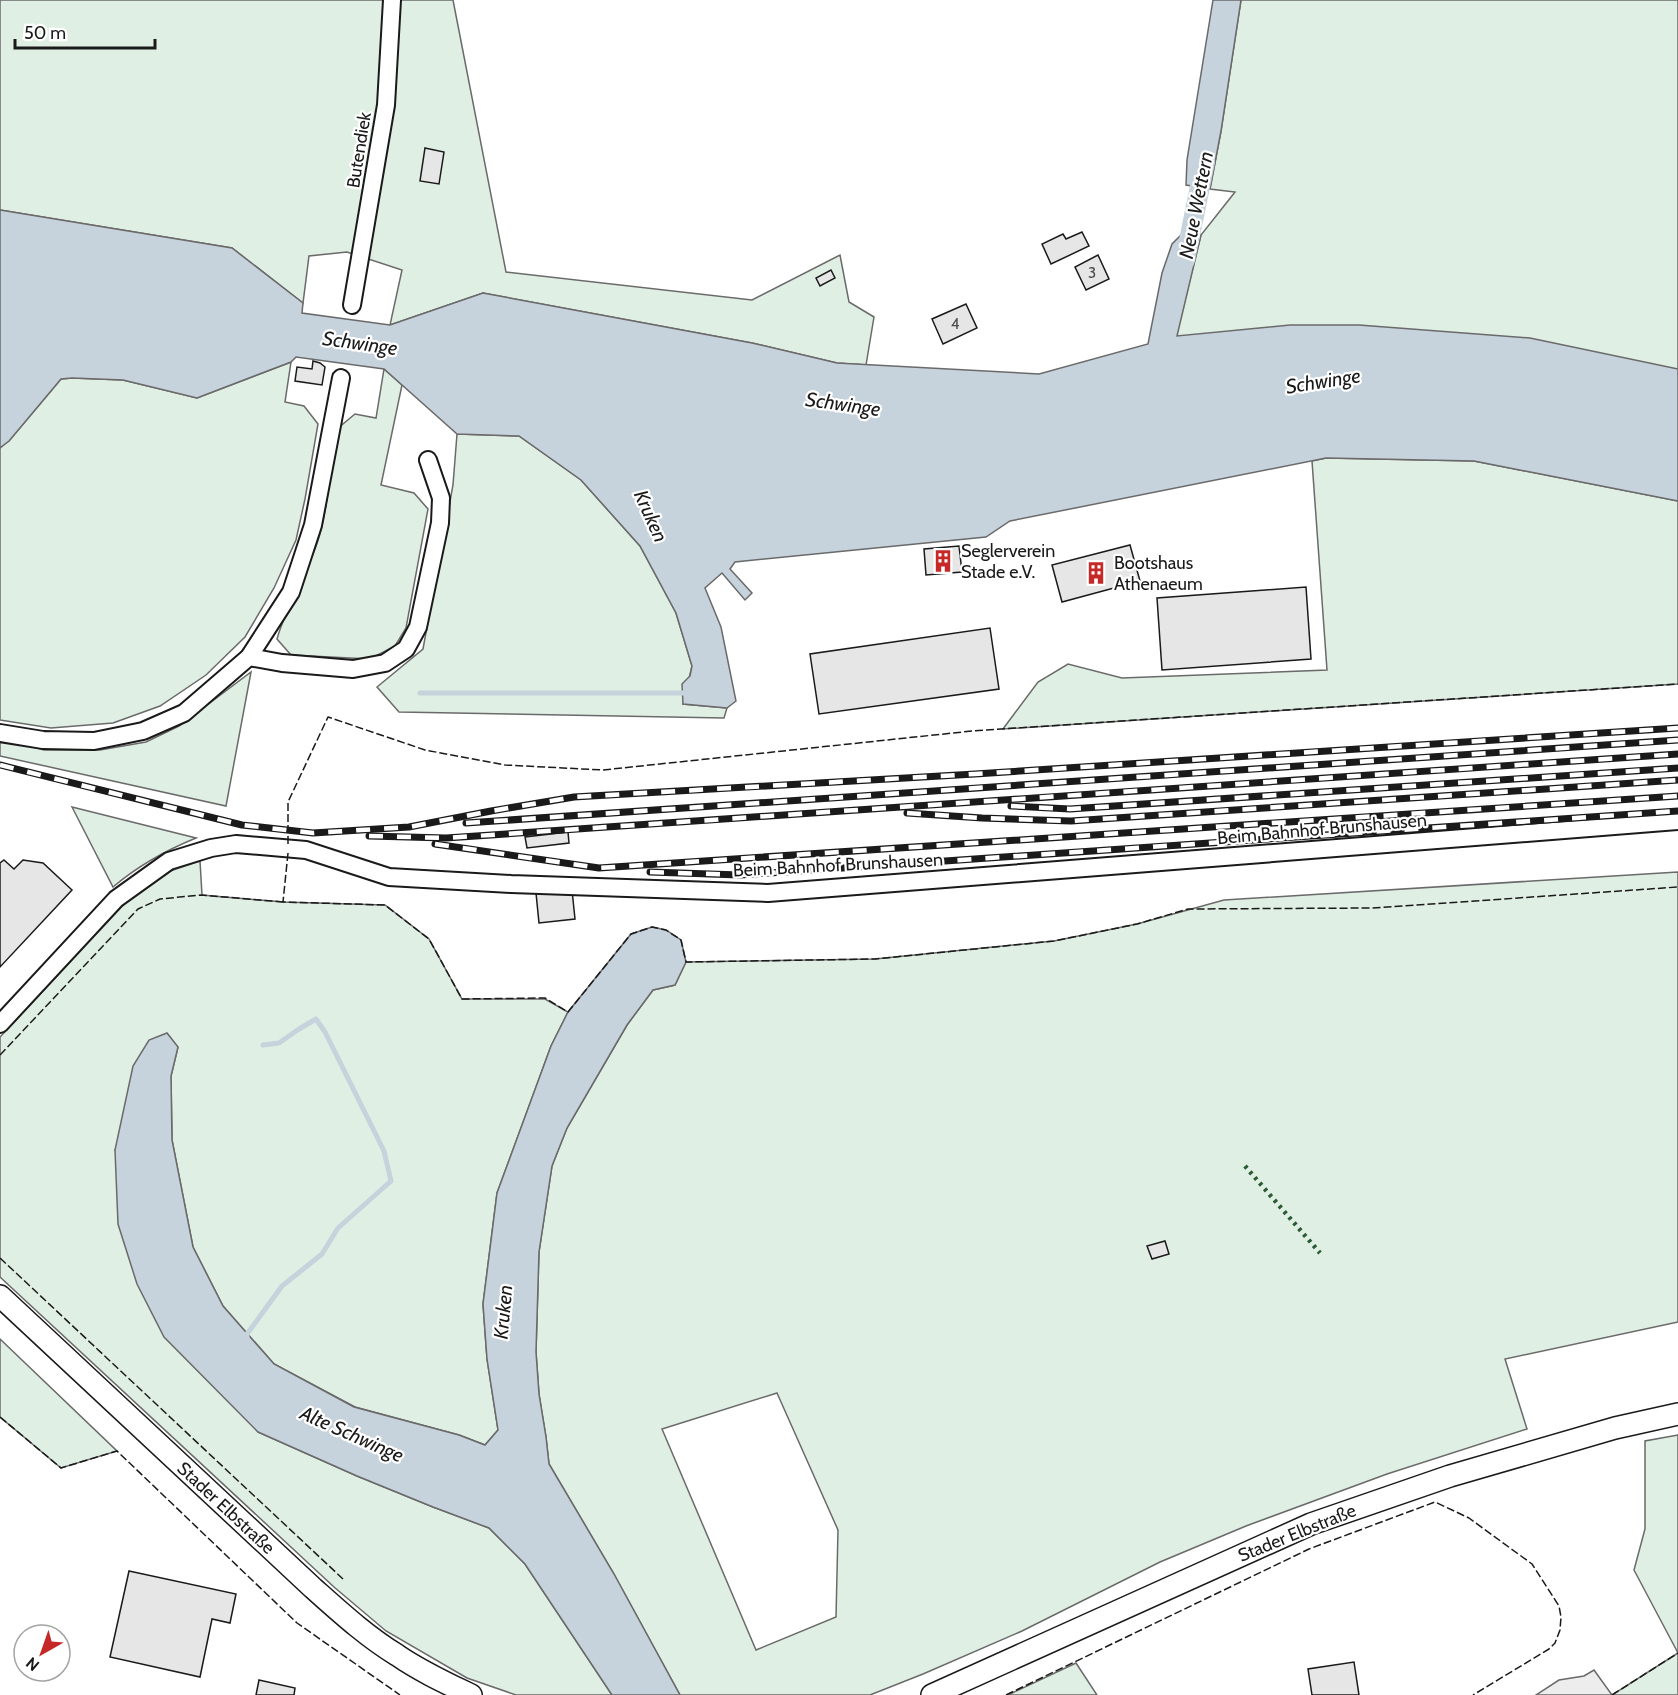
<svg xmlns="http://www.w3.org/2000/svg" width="1678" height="1695" font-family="Cabin,sans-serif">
<rect width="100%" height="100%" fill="#fff"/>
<!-- green -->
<g fill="#e0efe3" stroke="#6a6a6a" stroke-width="1.5" fill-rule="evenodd">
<path d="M0,0h453l53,272 246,28 88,-45 9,47 25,15 -8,48 -29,-2 -85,-20 -269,-50 -93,32 12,-55 -55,-18 -38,4 -6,47 -71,-55 -232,-38z"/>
<path d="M1241,0h437v369l-502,-33 25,-101 34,-43 -25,-3 11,-58z"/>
<path d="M291,362l-6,40 19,4 14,18 -13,75 -9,41 -22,48 -29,49 -39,38 -46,31 -47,17 -62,5 -51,-8v-274l9,-5 52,-62 11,-1 51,2 74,18z"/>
<path d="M384,369l18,16 -21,100 33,8 14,16 -22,119 -11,18 -25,13 -79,-4 -14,-16c11,-39 36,-74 45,-113 7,-32 10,-65 15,-97l18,-15 21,4z"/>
<path d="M457,434l62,2 62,44 59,66 36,67 16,53 -9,38 44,4 -3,10 -325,-6 -22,-25 46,-38 30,-164z"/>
<path d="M1326,458l148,3 204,40v183l-675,45 35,-47 30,-18 54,14 205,-8 -15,-209z"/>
<path d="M251,672l-25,134 -226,-50v-18l44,12h56l46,-8 33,-16z"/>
<path d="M72,807l124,31c-32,13 -57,27 -83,49z"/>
<path d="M200,861l2,34 81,7 102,3 44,34 33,60h83l23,13 -17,34 -54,147 -14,111 4,55 11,71 -13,15 -26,-10 -104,-28 -81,-43 -51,-58 -30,-59 -21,-107 -1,-64 7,-29 -63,103 143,282 99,44 76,31 56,21 36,36 87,131h-96l-49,-17 -81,-47 -52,-44 -334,-310v-240l129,-138 38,-27z"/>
<path d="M1678,872v450l-173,37 22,70 -140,45 -141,52 -86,36 -138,69 -99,43 -53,21h-190l-66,-121 -65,-110 -3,-27 -7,-43 -3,-42 3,-100 13,-86 15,-38 60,-103 26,-35 22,-5 11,-23 189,-3 179,-18 83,-17 87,-24zM777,1393l61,137 -2,87 -80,33 -94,-221z"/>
<path d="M0,1339l117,112 -56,17 -61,-51z"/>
<path d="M1678,1435v260h-66l66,-42 -44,-83 11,-41v-88z"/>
<path d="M1076,1663l21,32h-89z"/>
</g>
<!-- parking -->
<path fill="#ededed" stroke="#6a6a6a" stroke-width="1.5" d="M1594,1670l18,25h-76l23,-15 25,-4z"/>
<!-- water -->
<g fill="#c6d2dc" stroke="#6a6a6a" stroke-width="1.5">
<path d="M1213,0h28l-20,131 -11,58 -24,-4 1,-25z"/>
<path d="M0,210l232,38 71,55 -1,10 88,12 93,-32 269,50 85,20 202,11 109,-30 14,-71 10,-29 11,-11 18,2 -24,101 113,-11h69l171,13 148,31v132l-204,-40 -148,-3 -316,63 -24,16 -251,25 -5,7 22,24 -7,7 -23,-27 -17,15 16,39 15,74 -9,7 -44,-4 -1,-20 8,-8 2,-10 -16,-53 -36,-67 -59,-66 -62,-44 -62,-2 -73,-65 -88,-12 -5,5 -94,36 -74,-18 -51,-2 -11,1 -52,62 -9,7z"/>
<path d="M652,927l14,3 15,10 5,22 -11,23 -22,5 -26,35 -60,103 -15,38 -13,86 -3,100 3,42 7,43 3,27 65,110 66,121h-68l-87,-131 -36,-36 -56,-21 -76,-31 -99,-44 -94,-95 -27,-53 -19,-60 -3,-74 18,-84 16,-26 18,-7 11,14 -7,29 1,64 21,107 30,59 51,58 80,43 105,28 26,10 13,-15 -11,-71 -4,-55 14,-111 54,-147 17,-34 63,-78z"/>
</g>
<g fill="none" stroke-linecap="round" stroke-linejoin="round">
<!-- stream -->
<g stroke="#c6d2dc" stroke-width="5">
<path d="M420,693h269"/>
<path d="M247,1340v-6l35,-48 40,-32 16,-26 53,-47 -7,-30 -59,-119 -9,-13 -17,10 -20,14 -16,2"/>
</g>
<!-- canal -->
<path stroke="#c6d2dc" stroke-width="20" d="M1185,260l20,-98"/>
</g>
<!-- building -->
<g fill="#e6e6e6" stroke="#1a1a1a" stroke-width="1.5">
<path d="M425,148l19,4 -5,32 -19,-3z"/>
<path d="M1082,232l7,14 -38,18 -9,-20 21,-10 3,5z"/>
<path d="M1098,255l11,24 -23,11 -11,-23z"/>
<path d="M831,270l4,8 -15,8 -4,-8z"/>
<path d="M966,304l11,24 -34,16 -11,-25z"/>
<path d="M313,361l7,2 5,4 -3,18 -27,-4 2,-14 15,2z"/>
<path d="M1130,545l10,36 -78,21 -10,-37z"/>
<path d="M959,546l3,26 -36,3 -2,-26z"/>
<path d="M1306,587l5,72 -149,11 -5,-72z"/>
<path d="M990,628l9,61 -180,25 -9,-60z"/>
<path d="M568,832l1,11 -42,5 -2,-11z"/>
<path d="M4,860l10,9 9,-9 20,3 29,27 -72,77v-104z"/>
<path d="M572,890l3,29 -36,4 -3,-30z"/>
<path d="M1165,1241l4,13 -17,5 -5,-13z"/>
<path d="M129,1571l107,23 -6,29 -18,-4 -12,58 -90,-20z"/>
<path d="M1354,1662l5,33h-47l-4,-26z"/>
<path d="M259,1680l36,8 -1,7h-38z"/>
</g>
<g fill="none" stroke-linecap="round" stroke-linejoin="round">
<!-- minor casing -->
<g stroke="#1a1a1a" stroke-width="20">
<g id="minor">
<path d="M352,305l34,-200 6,-105"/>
<path d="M249,657l33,6 71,6 32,-6 21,-14 12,-22 22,-104 1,-25 -13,-38"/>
<path d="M0,733l43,7 51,1 49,-10 41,-18 65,-56 42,-65 22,-67 28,-147"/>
<path d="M0,1024l116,-125 53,-38 42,-13 25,-4 70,6 83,27 122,7 257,9 910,-72"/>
</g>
</g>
<!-- tertiary casing -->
<g stroke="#1a1a1a" stroke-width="24">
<g id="tertiary">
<path d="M0,1296l313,292c27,24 53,48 84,67 23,16 49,28 74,40"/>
<path d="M932,1695l379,-171 139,-48 165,-48 63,-14"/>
</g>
</g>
<!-- minor -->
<use href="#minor" stroke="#fff" stroke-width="16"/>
<!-- tertiary -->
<use href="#tertiary" stroke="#fff" stroke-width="21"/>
<!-- rail casing -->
<g stroke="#1a1a1a" stroke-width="7">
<g id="rail">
<path d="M0,765l242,60 71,8 96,-6 82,-16 83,-14 401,-23 703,-46"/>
<path d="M1011,806l59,3 608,-41"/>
<path d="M907,813l75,5 89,3 607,-41"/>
<path d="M466,823l1212,-83"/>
<path d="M369,836l77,2 1232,-84"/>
<path d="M435,844l164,24 1079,-72"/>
<path d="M650,872l90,3 938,-64"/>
</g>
</g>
<!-- rail -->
<use href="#rail" stroke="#fff" stroke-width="4.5" stroke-dasharray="14" stroke-linecap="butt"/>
<!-- hedge -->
<path stroke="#2b5a34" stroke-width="4.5" stroke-dasharray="3 4.5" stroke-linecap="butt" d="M1245,1166l75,87"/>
<!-- fence -->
<g stroke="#1a1a1a" stroke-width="1.5" stroke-dasharray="8 3" stroke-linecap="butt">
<path d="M288,844v-42l40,-85 97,33 80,15 98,5 369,-39 706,-47"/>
<path d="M288,853l-5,49 102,3 44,34 33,60 83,-1 23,14 63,-78 21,-7 14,3 15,10 5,22 189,-3 179,-18 83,-17 51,-15 184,-1 306,-21"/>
<path d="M0,1055l138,-146 22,-10 41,-4 82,7"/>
<path d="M0,1258l343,321"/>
<path d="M0,1417l61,51 56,-17 180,172 103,72"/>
<path d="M1006,1695l303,-146 126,-47 34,16 63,46 27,42 2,11 -1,13 -5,13 -6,6 -76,46"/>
<path d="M1612,1695l66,-42"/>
</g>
</g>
<!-- icons -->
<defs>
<g id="building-bare" transform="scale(1.8)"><path d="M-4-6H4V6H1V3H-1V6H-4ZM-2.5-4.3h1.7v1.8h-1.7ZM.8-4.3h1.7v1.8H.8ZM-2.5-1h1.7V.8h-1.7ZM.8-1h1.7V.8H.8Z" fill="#c62828" stroke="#fff" stroke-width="2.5" paint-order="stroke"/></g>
</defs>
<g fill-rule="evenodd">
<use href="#building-bare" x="943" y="561"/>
<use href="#building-bare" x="1096" y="573"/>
</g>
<g text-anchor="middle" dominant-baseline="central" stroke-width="4.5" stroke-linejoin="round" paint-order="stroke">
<!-- number labels -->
<g font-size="15" fill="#4d4d4d">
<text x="1092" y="273">3</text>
<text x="955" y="324">4</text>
</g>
<!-- street labels -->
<g font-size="18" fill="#1a1a1a" stroke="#fff">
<text transform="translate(359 150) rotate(-81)">Butendiek</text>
<text transform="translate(1322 829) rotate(-5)">Beim Bahnhof Brunshausen</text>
<text transform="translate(838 865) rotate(-3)">Beim Bahnhof Brunshausen</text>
<text transform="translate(226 1508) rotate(43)">Stader Elbstraße</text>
<text transform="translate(1297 1533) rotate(-22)">Stader Elbstraße</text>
</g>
<!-- poi labels -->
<g font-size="18" fill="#1a1a1a" stroke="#fff" text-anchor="start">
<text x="961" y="551">Seglerverein<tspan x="961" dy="21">Stade e.V.</tspan></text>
<text x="1114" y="563">Bootshaus<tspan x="1114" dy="21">Athenaeum</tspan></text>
</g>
<!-- water labels -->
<g font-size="20" font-style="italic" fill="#1a1a1a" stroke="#fff">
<text transform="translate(1196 205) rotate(-79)">Neue Wettern</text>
<text transform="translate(360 343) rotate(8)">Schwinge</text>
<text transform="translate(1323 381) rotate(-9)">Schwinge</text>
<text transform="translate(843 404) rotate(8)">Schwinge</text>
<text transform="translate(651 516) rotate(66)">Kruken</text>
<text transform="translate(503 1312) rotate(-85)">Kruken</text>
<text transform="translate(352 1434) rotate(24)">Alte Schwinge</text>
</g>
</g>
<!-- north arrow -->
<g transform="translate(42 1653) rotate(220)"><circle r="28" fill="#ffffff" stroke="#a3a3a3" stroke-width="1.5"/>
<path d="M0-4.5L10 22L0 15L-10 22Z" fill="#c62828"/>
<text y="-9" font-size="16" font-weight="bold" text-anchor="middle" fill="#1a1a1a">N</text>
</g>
<!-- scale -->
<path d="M15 39v9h140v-9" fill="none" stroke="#1a1a1a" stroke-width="3"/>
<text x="24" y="39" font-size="18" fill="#1a1a1a" stroke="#ffffff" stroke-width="4.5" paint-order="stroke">50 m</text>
</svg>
